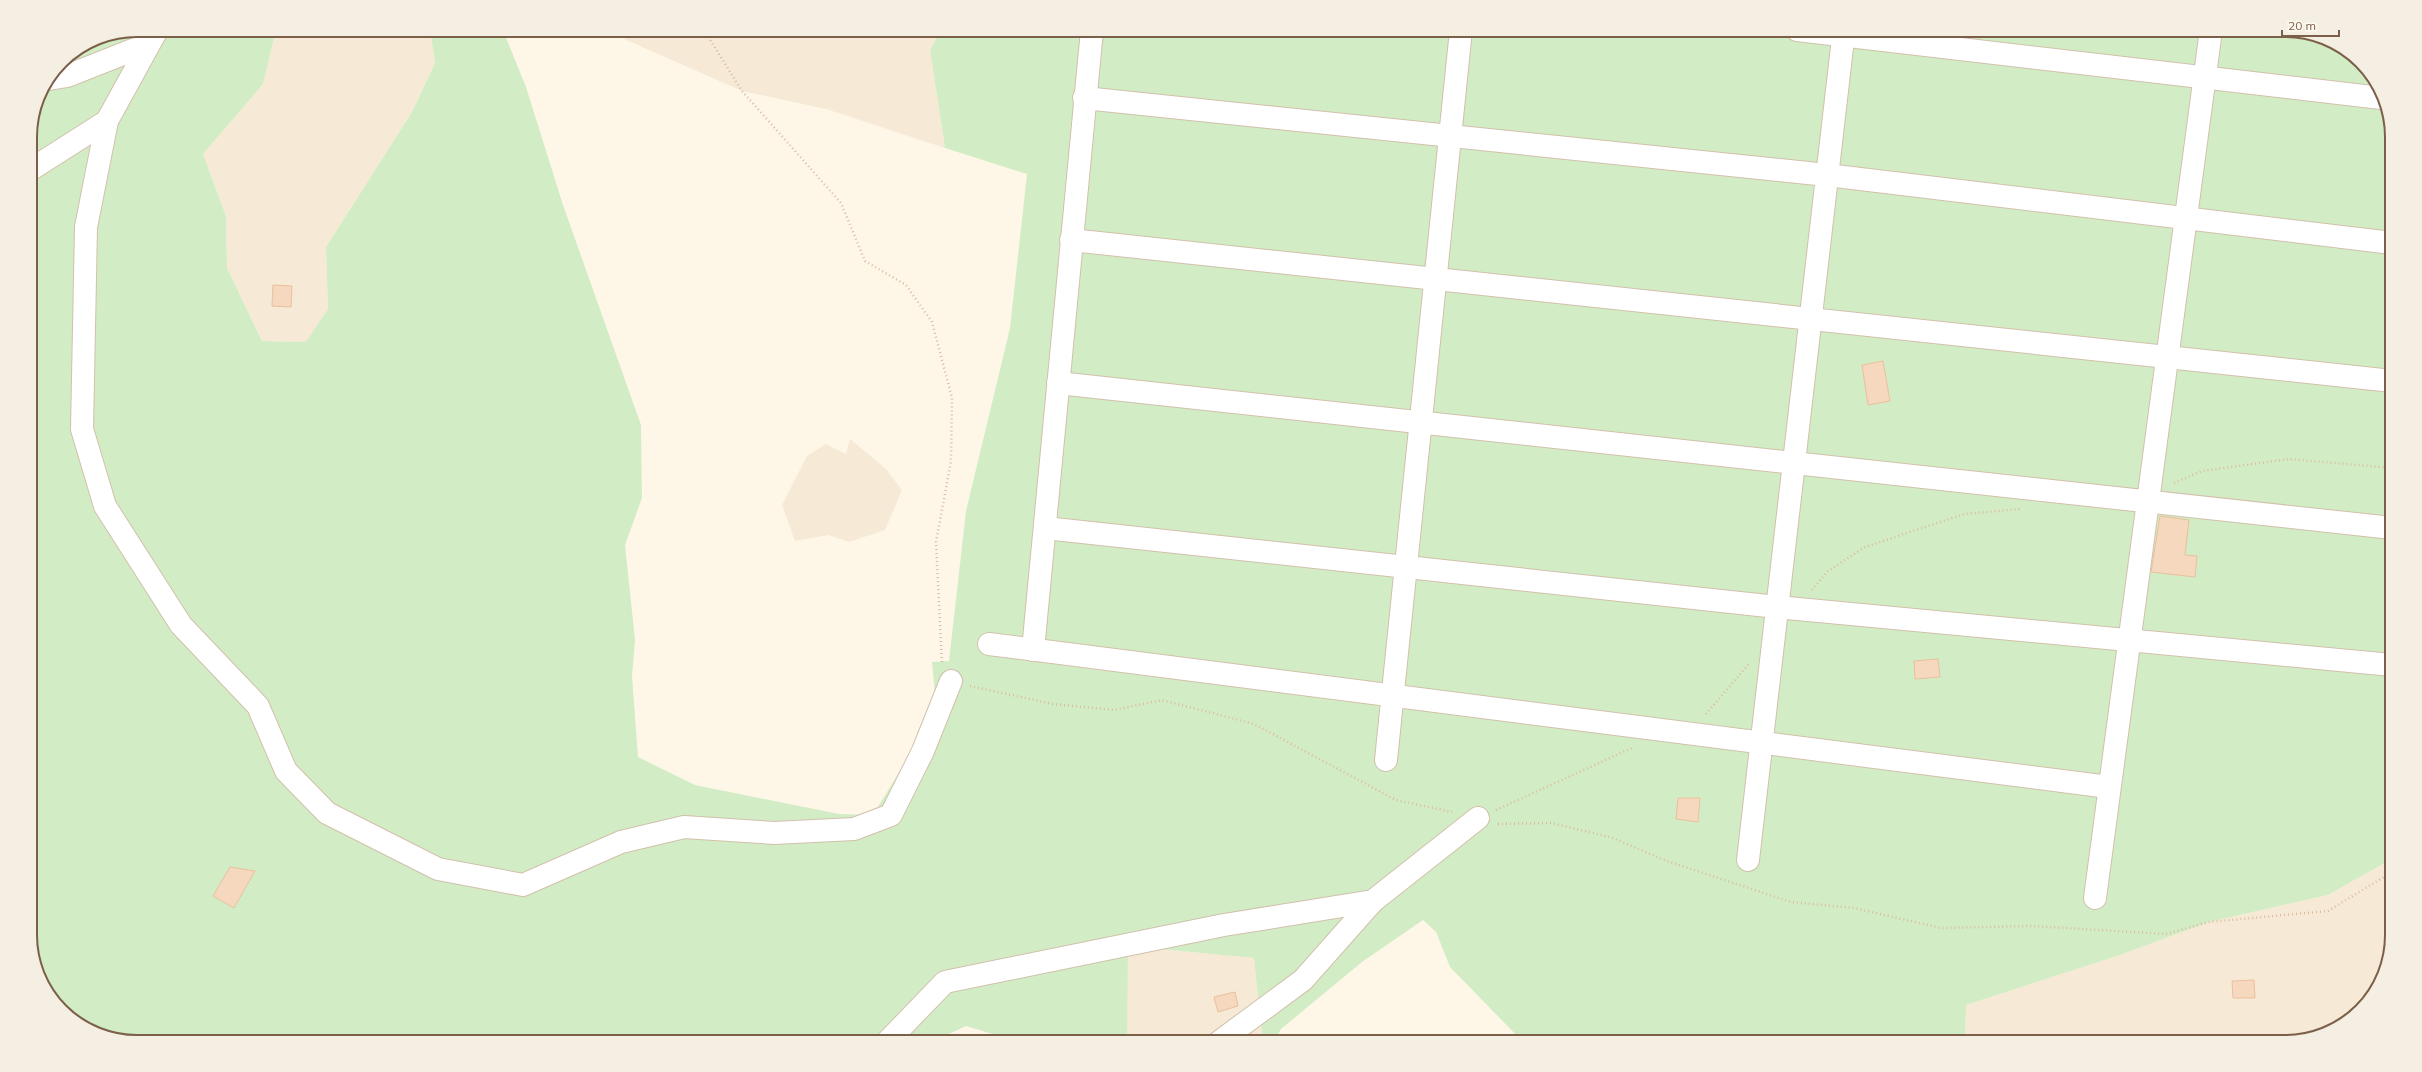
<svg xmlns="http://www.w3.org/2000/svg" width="2422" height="1072" font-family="Mulish,sans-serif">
<rect width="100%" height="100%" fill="#fef7e8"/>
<!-- residential -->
<g fill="#f6ead6">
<path d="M276,30h154l5,33 -23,49 -86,135 2,62 -21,33 -45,-1 -35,-73 -1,-52 -23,-62 60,-70z"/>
<path d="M637,30h304l-11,20 15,98 -119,-39 -84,-18 -118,-52z"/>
<path d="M850,439l35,29 17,22 -17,40 -36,12 -21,-7 -33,6 -13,-36 25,-49 19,-12 20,10z"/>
<path d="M2392,859v76l-8,41 -40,48 -59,18h-320l1,-37 154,-50 89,-33 119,-27z"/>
<path d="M1127,946l128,12 8,84h-136z"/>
</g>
<!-- green -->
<path fill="#d2edc5" d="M137,30h139l-13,54 -60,70 23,62 1,52 35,73 44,1 22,-33 -2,-62 86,-135 23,-49 -5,-33h73l23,57 37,118 78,220 1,73 -17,47 10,95 -3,36 6,81 57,28 144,29 34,1 44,-72v-10l18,-37 -3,-34 17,-1 17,-150 44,-183 17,-154 -82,-26 -15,-98 11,-20h1344l41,8 48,39 18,53v729l-64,36 -119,27 -89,33 -154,50 -1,37h-442l-73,-75 -14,-35 -13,-12 -61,42 -81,67 -7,13h-11l-9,-84 -126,-12 -1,96h-108l-53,-16 -34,16h-795l-41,-8 -48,-39 -18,-53v-812l8,-34 23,-35 35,-23z"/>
<!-- building -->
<g fill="#f6d8be" stroke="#eac09c">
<path d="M273,285l19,1 -1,21 -19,-1z"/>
<path d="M1883,361l7,40 -22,4 -6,-40z"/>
<path d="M2160,516l29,4 -4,35 12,1 -2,21 -44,-5z"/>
<path d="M1938,659l2,18 -25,2 -1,-18z"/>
<path d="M1678,798h22l-2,24 -22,-3z"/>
<path d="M230,867l25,4 -21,37 -21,-12z"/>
<path d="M2254,980l1,18h-22l-1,-17z"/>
<path d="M1235,992l3,14 -20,6 -4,-15z"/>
</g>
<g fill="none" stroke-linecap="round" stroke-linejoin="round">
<!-- minor casing -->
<g stroke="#d2c0ac" stroke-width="24">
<g id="minor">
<path d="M1797,30l584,68"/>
<path d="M49,79l18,-3 81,-32"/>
<path d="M1084,98l743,77 565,68"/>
<path d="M107,121l-21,106 -4,202 23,77 76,119 77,81 28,65 41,42 111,56 85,16 98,-43 63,-15 90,6 80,-4 37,-14 32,-64 28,-70"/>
<path d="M30,170l77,-49 50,-91"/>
<path d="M1071,240l1321,141"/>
<path d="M1058,383l1334,145"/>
<path d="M1045,528l732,79 615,58"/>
<path d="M989,644l1120,143"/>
<path d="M1033,650l59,-620"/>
<path d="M1386,760l75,-730"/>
<path d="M1748,860l96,-830"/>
<path d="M2095,898l116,-868"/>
<path d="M887,1042l58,-60 279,-57 149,-24 105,-83"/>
<path d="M1219,1042l84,-62 70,-79"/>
</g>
</g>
<!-- path -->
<g stroke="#dbbba0" stroke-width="2.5" stroke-dasharray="1 3" stroke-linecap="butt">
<path d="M704,30l38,61 99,112 24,58 41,24 26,37 20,76 -1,63 -15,81 6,122"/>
<path d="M2174,483l28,-12 87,-12 103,9"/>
<path d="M1812,590l16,-19 37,-24 99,-33 56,-5"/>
<path d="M970,686l83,18 61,6 48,-10 92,24 142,76 56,12"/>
<path d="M1706,714l43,-50"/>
<path d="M1496,810l138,-63"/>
<path d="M1498,824l53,-1 59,14 57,24 124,41 63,6 87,20 91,-2 134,8 43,-12 119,-11 64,-39"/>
</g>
<!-- minor -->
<use href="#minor" stroke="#fff" stroke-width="22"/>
</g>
<!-- crop -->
<path d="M0 0H2422V1072H0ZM137 37H2285A100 100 0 0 1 2385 137V935A100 100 0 0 1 2285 1035H137A100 100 0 0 1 37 935V137A100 100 0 0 1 137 37Z" fill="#f4eee3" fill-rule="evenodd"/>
<path fill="none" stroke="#7b5f49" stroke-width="2" d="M137 37H2285A100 100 0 0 1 2385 137V935A100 100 0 0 1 2285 1035H137A100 100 0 0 1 37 935V137A100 100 0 0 1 137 37Z"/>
<!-- scale -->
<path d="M2282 30v6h57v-6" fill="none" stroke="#7b5f49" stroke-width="2"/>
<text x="2288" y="30" font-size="12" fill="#7b5f49" stroke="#fffaf0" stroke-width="3" paint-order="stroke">20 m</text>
</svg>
